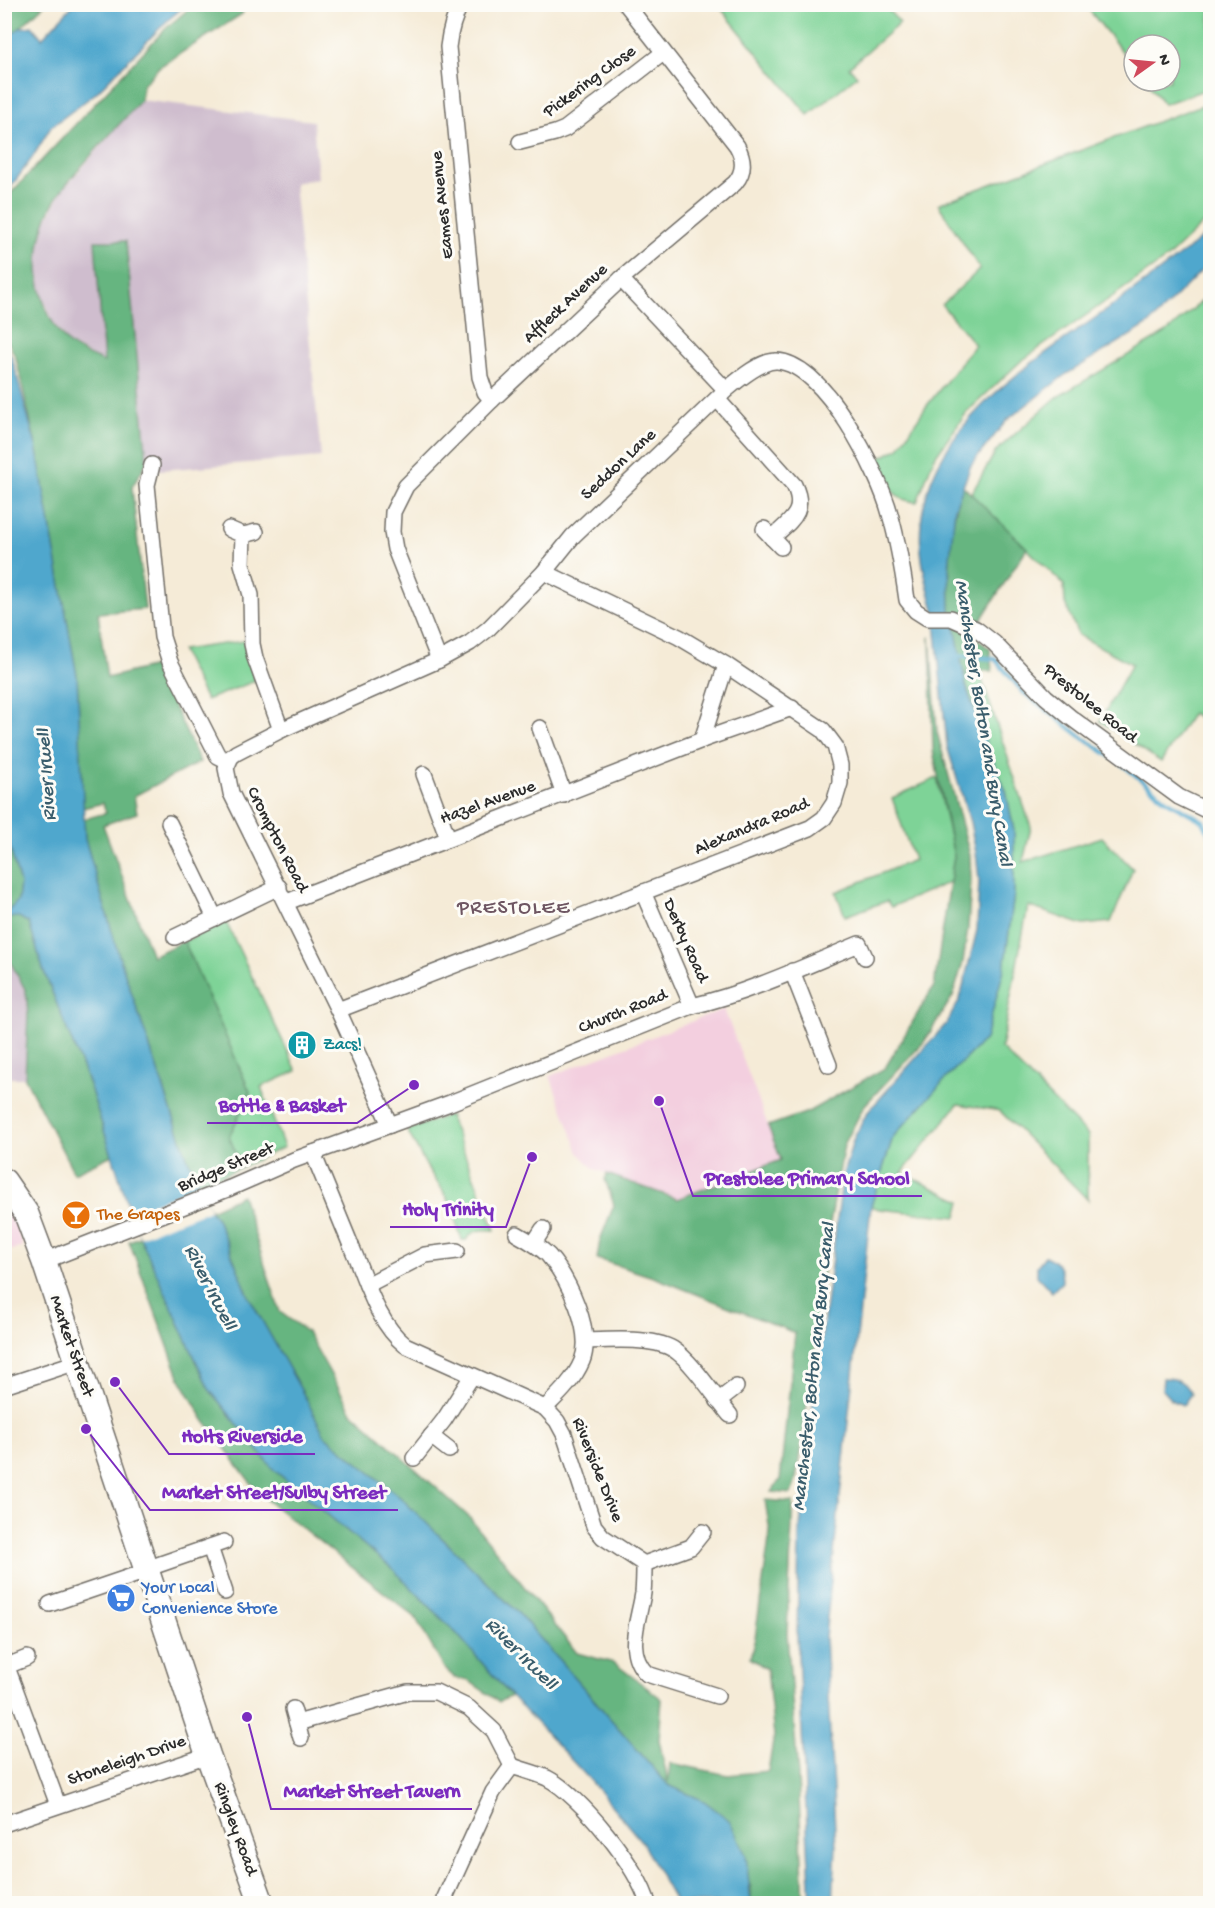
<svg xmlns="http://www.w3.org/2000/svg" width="1215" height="1908" font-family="'Gochi Hand',sans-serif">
<rect width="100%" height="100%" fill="#fdfcf7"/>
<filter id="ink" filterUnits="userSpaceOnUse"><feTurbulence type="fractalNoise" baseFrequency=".0167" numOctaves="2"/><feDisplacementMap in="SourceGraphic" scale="12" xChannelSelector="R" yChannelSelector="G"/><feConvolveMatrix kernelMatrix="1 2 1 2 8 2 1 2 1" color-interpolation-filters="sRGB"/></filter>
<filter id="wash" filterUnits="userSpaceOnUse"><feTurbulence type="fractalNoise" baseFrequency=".008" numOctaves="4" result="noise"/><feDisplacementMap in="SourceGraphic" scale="24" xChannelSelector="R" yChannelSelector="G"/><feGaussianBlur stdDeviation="1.35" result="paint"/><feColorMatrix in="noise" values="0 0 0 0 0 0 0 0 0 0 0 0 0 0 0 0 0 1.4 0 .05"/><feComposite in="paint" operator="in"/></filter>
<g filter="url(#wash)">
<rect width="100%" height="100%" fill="#f5ebd7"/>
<!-- built -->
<g fill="#f3cfdf">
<path d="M724,1009l57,151 -104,39 -83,-30 -15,-16 -29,-77z"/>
<path d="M11,1211l12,36 -18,5v-39z"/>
</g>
<!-- industrial -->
<g fill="#cfbdce">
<path d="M141,100l172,21 5,57 -24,5 27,274 -161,13 -13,-8 -21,-221 -31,1 10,121 -36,-19 -16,-22 -13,-32 -3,-30 7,-35 17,-33z"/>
<path d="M4,952l22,39 2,23 -3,64h-20z"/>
</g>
<!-- green -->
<g fill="#7ed397" stroke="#547f61" stroke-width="1.5">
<path d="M718,5h177l-6,6 11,12 -51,44 8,9 -49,39z"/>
<path d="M1094,5h116v83l-46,16 -18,-23h24v-36h-36v21l-45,-56z"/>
<path d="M1210,102v115l-43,41 -147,104 -53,50 -33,46 -17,44c-28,-2 -30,-21 -39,-43l21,-11 26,-40 50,-63 -33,-40 38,-36 -42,-65z"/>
<path d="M1210,294v430l-18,-11 -31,49 -61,-41 32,-57 -54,-29 -13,-32 -1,-18 -93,-91 25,-43 61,-54 110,-65z"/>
<path d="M244,641l11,40 -49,19 -25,-50z"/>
<path d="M979,671l52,156 -8,35 79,-25 31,32 -22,53 -28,3 -55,-19 -27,142 87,87v65l-88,-89 -42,-7 -56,69 59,28 -4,16 -78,-8 -8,-3 22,-69 55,-61 37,-37 19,-70 10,-75v-63l-8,-40 -18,-42 -25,-74z"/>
<path d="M937,778l17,78 -4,26 -59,25 -4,-6 -42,15 -9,-24 78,-32 -22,-62z"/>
<path d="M226,922l71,149 -36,16 23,60 -42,20 -13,-30 21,-45 -66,-151z"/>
<path d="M449,1115l46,115c-11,-1 -22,-1 -29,10h-4l-15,-43 -20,-30 -20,-37z"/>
</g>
<!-- forest -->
<g fill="#66b580" stroke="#487056" stroke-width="1.5">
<path d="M5,5h39l-24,23 -15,11z"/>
<path d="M193,5h53l-4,9 -83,53 -16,18 -2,15c-26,30 -55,59 -79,90 -33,44 -33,112 6,153 9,8 25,14 36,19l-9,-121h31l21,221 -15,25 13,122 -47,4 9,65 48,-12 45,96 -66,34 3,17 -34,12 49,131 32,-15 66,151 -21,45 13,30 -42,18 -13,-28 -68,-201 -34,-117 -1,-20 22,-6 -3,-10 -20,5 -6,-132 -41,-230 -20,-88 -11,-22 -1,-122 7,-21 154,-164z"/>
<path d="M963,486l64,62 -48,75 -14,-9 -15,-2c-1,-42 -2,-86 13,-126z"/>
<path d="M955,626h5l30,23 2,22h-13l-16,4z"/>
<path d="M930,636l7,96 33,123 1,25 -3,48 -5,34 -10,34 -29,46 -60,64 -20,39 -20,112 -7,80 -21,142 -5,15 -20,-2 9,-12 15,-147 -139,-55 -59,-19 3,-19 14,-35 -9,-26 2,-5 70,25 104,-39 -13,-34 40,-14 77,-44 49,-82 20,-130 -21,-105z"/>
<path d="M4,826l16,58 -2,17 -13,13z"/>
<path d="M19,917l10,6 14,46 47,118 22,68 -38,18 -49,-95 3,-64 -2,-23 -21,-39 -1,-34z"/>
<path d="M242,1195l38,117 27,20 45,80 117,105 108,136 37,10 48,36 -3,41 9,42 2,-19 58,12 40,-4 6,-35 -7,-67 -17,-11 5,-20 15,-106 -5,-32 28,2 -6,131 11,142 6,128h-53v-16l-47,-86 -36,-16 -149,-171 -118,-116 -76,-62 -20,-39 -55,-98 -33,-80 -7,-9z"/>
<path d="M140,1237l69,152 64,80 121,101 63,64 54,62 -12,6 -30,-21 -14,-3 -11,-10 -29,-51 -156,-123 -55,-74 -24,-41 -51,-138z"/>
</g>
<!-- water -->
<g fill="#50a7cd" stroke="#3e697c" stroke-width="1.5">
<path d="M73,5h113l-18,15 -72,73 -45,34 -19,31 -27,37v-156l15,-11 12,-2 10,12z"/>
<path d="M1210,231v31l-61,62 -84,51 -58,45 -36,45 -16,43 -6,60 1,44 -15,1c-11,-38 -20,-69 -11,-108 19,-89 108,-142 178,-192 37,-26 73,-53 108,-82z"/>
<path d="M4,345l8,13 24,88 41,230 8,163 34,117 68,201 23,53 7,9 33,80 55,98 20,39 76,62 118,116 149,171 36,16 25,19 17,35 5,48h-75l-35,-62 -50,-60 -88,-94 -46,-53 -63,-64 -121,-101 -64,-80 -69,-152 -13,-35 -37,-115 -47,-118 -14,-46 -10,-6 -14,1v-4l13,-13 2,-17 -16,-58z"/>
<path d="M935,622l20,4 11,60 22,63 18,42 8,40v63l-10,75 -19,70 -37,37 -55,61 -22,69 -46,431 11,210 -3,56 -22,1 -14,-268 2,-98 10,-104 34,-260 11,-36 13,-25 79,-89 14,-25 17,-69 2,-50 -3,-27 -6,-31 -23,-76z"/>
<path d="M1045,1256c13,6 17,12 17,26l-10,10 -15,-16v-10z"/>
<path d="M1163,1378c14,0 21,3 28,16l-8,11 -12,-5 -9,-10z"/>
</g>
<!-- pier -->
<path fill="#f5ebd7" d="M200,1185l10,25 -70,27 -10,-25z"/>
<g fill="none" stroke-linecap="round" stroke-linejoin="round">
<!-- stream -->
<path stroke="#50a7cd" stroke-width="4.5" d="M955,655l40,4 29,34 55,42 43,29 44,36 37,21 7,14"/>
</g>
</g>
<g filter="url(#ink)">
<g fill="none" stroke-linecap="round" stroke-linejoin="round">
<!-- minor casing -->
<g stroke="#726e67" stroke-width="18">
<g id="minor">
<path d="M461,4c-8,14 -11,26 -13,43l32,330 5,15 7,8"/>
<path d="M520,142l35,-9 10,-4 98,-76"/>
<path d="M621,279l105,111"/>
<path d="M717,399l77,86c13,27 -3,35 -22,53"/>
<path d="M152,465l-5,20 15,152 8,25 48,94 10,5"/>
<path d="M229,529l14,6 13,-3"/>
<path d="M764,529l17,18"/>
<path d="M243,535l-1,29 9,31 1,49 3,14 26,72"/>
<path d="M439,660l-44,-111 -3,-17 1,-20 13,-26 86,-86 129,-121 114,-96c10,-12 9,-24 2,-37l-111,-142"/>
<path d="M540,728l24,67"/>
<path d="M702,740l24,-75"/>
<path d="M424,774l24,64"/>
<path d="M169,823l46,95"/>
<path d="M643,892l49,114"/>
<path d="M287,902l415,-162 90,-32"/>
<path d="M175,937l104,-50"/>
<path d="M792,971l37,94"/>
<path d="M338,1010l472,-182 14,-10 10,-15 6,-20v-18l-5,-19 -12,-16 -97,-65 -47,-28 -135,-65"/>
<path d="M390,1125l-52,-115 -107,-217 -5,-25 5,-11 5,-4 45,-23 158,-70 31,-17 18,-14 56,-57 29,-36 153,-146c12,-10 35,-30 51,-29 48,3 102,112 113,153 8,28 13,58 17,86l9,11 11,7h24l25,11 18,14 52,54 24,20 109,80 31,15"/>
<path d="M313,1153c13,32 26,63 39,95 14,32 25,75 53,97l140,63 12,13 7,13 30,92 9,11 41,27c0,10 0,19 -1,29 -4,27 -19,59 4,81l70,22"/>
<path d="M517,1234c11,6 22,12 31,21 20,23 46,76 34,106 -8,19 -23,33 -37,47"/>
<path d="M534,1243l9,-14"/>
<path d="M44,1261l186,-73 64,-28 156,-57 242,-97c56,-13 114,-40 167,-62l6,13"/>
<path d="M367,1285l58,-30 32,-4"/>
<path d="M586,1341c24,-1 66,-4 87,8 19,12 42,48 57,66"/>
<path d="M4,1386l73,-24"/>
<path d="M718,1401l18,-14"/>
<path d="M431,1436l18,14"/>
<path d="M414,1458l30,-38 28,-44"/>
<path d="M210,1547l15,45"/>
<path d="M644,1564l47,-17 12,-15"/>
<path d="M146,1569l78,-27"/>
<path d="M50,1604l97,-33"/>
<path d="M4,1659l54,146"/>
<path d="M7,1666l20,-8"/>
<path d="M293,1709l8,29"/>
<path d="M297,1723l111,-31h28l33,16 25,23 18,35"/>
<path d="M4,1824l204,-69"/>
<path d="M442,1904l51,-112 19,-26c11,4 24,7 35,12 32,16 93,91 101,126"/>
</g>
</g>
<!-- primary casing -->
<g stroke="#726e67" stroke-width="27">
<path id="primary" d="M4,1181l22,32 18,48 164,494 54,149"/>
</g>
<!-- minor -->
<use href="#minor" stroke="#fff" stroke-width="15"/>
<!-- primary -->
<use href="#primary" stroke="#fff" stroke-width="24"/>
</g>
</g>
<!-- icons -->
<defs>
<g id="building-disc" transform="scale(1.5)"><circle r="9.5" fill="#0f9aa8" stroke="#fdfcf7"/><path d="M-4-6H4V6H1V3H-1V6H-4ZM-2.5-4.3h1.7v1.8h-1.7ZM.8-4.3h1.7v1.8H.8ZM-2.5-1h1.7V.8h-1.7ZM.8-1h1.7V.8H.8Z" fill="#fff"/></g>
<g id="bar-disc" transform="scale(1.5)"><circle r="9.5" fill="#e8710a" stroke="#fdfcf7"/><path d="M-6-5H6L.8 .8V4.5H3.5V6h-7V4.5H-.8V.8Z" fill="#fff"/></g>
<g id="supermarket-disc" transform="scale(1.5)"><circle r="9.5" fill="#3f7fe0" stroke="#fdfcf7"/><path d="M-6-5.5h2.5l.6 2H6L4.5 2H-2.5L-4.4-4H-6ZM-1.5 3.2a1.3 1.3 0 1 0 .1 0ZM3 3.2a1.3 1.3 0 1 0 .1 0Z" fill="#fff"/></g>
</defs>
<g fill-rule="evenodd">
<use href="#building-disc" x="302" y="1045"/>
<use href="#bar-disc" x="76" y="1215"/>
<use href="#supermarket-disc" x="121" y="1598"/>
</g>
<g text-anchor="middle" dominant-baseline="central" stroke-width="6" stroke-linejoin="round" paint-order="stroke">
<!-- street labels -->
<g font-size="18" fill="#2b2b2b" stroke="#fdfcf7">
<text transform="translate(590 82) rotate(-36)">Pickering Close</text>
<text transform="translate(443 205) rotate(-96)">Eames Avenue</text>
<text transform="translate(566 304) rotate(-43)">Affleck Avenue</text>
<text transform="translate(619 465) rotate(-43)">Seddon Lane</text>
<text transform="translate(1090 704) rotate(39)">Prestolee Road</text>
<text transform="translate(488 803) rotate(-20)">Hazel Avenue</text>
<text transform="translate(752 827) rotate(-23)">Alexandra Road</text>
<text transform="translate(277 840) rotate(63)">Crompton Road</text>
<text transform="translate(685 941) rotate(66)">Derby Road</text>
<text transform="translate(623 1012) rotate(-22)">Church Road</text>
<text transform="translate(226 1168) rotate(-23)">Bridge Street</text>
<text transform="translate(71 1346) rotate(71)">Market Street</text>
<text transform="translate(597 1470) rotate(68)">Riverside Drive</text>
<text transform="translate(127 1761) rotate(-19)">Stoneleigh Drive</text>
<text transform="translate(235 1829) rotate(70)">Ringley Road</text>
</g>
<!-- culture labels -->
<g font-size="18" fill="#0d838f" stroke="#fdfcf7" text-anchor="start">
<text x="323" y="1045">Zacs!</text>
</g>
<!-- food labels -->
<g font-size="18" fill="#c56008" stroke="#fdfcf7" text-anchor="start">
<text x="97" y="1215">The Grapes</text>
</g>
<!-- shop labels -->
<g font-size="18" fill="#366cbe" stroke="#fdfcf7" text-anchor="start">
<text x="142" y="1588">Your Local<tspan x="142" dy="21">Convenience Store</tspan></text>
</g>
<!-- water labels -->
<g font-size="20" font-style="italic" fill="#3a5d6c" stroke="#fdfcf7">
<text transform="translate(982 723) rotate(81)">Manchester, Bolton and Bury Canal</text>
<text transform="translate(48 775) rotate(-94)">River Irwell</text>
<text transform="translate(209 1288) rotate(63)">River Irwell</text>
<text transform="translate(815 1367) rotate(-84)">Manchester, Bolton and Bury Canal</text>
<text transform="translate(520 1655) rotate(45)">River Irwell</text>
</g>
<!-- quarter labels -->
<g font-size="21" letter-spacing="1.5" fill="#6e5662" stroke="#fdfcf7">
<text x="514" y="909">PRESTOLEE</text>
</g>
</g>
<!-- callouts -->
<path fill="none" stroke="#7b2cbf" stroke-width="2" d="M414 1085L357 1123H207M659 1101L693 1196H922M532 1157L506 1227H390M115 1382L169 1454H315M86 1429L150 1510H398M247 1717L271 1809H472"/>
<g fill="#7b2cbf" stroke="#fdfcf7" stroke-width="2">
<circle cx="414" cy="1085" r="6"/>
<circle cx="659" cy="1101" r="6"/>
<circle cx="532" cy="1157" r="6"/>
<circle cx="115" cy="1382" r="6"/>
<circle cx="86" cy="1429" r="6"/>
<circle cx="247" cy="1717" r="6"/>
</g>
<g font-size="20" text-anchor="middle" font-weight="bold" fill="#7b2cbf" stroke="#fdfcf7" stroke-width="6" stroke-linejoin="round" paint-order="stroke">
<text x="282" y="1111">Bottle &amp; Basket</text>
<text x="807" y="1184">Prestolee Primary School</text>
<text x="448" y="1215">Holy Trinity</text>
<text x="242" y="1442">Holts Riverside</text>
<text x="274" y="1498">Market Street/Sulby Street</text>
<text x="372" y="1797">Market Street Tavern</text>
</g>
<!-- margin -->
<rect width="1215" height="1908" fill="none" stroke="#fdfcf7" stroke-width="24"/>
<!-- north arrow -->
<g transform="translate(1152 63) rotate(75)"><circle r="28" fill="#fdfcf7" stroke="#a9a8a5" stroke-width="1.5"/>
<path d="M0-4.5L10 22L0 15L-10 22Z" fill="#d1495b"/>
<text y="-9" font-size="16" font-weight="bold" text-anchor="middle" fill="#2b2b2b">N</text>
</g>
</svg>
